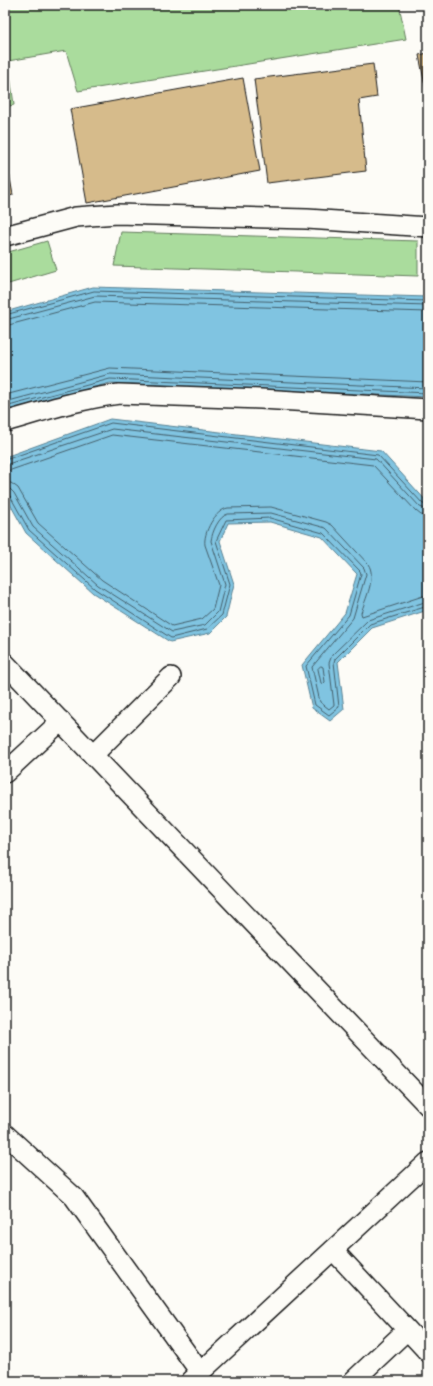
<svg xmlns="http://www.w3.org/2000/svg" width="433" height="1386" font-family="'Architects Daughter',sans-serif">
<rect width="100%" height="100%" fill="#fdfcf7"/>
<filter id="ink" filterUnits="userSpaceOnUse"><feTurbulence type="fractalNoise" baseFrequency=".025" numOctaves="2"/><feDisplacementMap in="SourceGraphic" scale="8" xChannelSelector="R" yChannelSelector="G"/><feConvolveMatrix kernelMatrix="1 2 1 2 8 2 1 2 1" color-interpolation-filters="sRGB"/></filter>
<g filter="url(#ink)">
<!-- green -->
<g fill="#aadc9d" stroke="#637c5c">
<path d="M5,5h394l7,34 -328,52 -12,-40 -58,10 6,44 -9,2z"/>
<path d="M121,232l297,9v35l-304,-10z"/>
<path d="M47,241l9,29 -51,15v-32z"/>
</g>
<!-- water -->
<g fill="#80c4e1" stroke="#588192">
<path d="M93,287l335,10v100l-318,-14 -105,28v-99z"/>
<path d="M110,419l271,32 47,52v107l-56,18 -34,34 6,47 -14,12 -18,-13 -10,-43 43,-52 12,-39 -35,-37 -52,-15 -42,1 -8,18 14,43 -8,33 -16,16 -40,9 -77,-49 -67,-60 -21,-38v-38z"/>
</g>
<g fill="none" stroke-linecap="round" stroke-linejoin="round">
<!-- shore -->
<g stroke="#445f6b" stroke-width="1">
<path d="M5,315l89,-24 334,10"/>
<path d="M5,320l90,-24 333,10"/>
<path d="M5,326l90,-24 333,10"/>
<path d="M5,395l105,-27 318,14"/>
<path d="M5,402l105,-28 318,14"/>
<path d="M5,407l105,-28 318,14"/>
<path d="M5,460l106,-37 267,32 45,49 5,1"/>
<path d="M5,465l107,-36 264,30 44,48 8,3"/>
<path d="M5,471l6,-1 101,-35 261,30 43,46 5,4 7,1"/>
<path d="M5,483h6l7,5 20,35 64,57 70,46 30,-7 11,-10 6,-24 -14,-40c-2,-12 10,-35 23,-37l43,-1 55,15 6,3 36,39c9,12 -3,36 -7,49l1,3 61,-20 5,-1"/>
<path d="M5,489h5l4,4 19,34 65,58 74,47 33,-7 13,-13 7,-28 -14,-43c1,-9 8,-25 17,-27l43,-1 55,15 38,40 2,6 -13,44 -41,49 8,35 9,7 5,-4 -5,-42 3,-8 36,-35 60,-19"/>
<path d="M5,494l5,2 19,34 66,59 76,49 36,-9 15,-14 8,-31 -14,-43 10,-21 44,-2 53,15 37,38 1,3 -12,41 -43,51 9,39 14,10 10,-8 -5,-45 1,-3 35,-35 58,-18"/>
<path d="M321,666l2,1 2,15 -2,2 -2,-1 -3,-14z"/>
</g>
</g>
<!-- building -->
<g fill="#d6bb8b" stroke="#1c1c1c">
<path d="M428,53v48l-9,-46z"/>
<path d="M373,64l4,33 -18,3 7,71 -99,12 -13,-104z"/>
<path d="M243,78l17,93 -173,32 -17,-94z"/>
<path d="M5,150l8,45 -8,2z"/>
</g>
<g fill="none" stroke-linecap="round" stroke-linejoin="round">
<!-- minor casing -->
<g stroke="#1c1c1c" stroke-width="22">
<g id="minor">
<path d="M5,236l71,-19 41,-3 190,5 121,8"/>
<path d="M5,422c38,-11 75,-23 114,-28l142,5 167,10"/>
<path d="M5,663l423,443"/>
<path d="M93,755l78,-78"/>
<path d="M5,773l56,-52"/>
<path d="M5,1134l69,63 126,175"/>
<path d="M333,1250l95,102"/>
<path d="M191,1381l237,-219"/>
<path d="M353,1381l54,-51"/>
</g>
</g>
<!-- minor -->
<use href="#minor" stroke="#fdfcf7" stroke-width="19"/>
</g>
</g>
<!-- margin -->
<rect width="433" height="1386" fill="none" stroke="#fdfcf7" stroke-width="20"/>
<rect x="10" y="10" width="413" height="1366" fill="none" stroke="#1c1c1c" stroke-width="1.5" filter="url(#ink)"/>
</svg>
